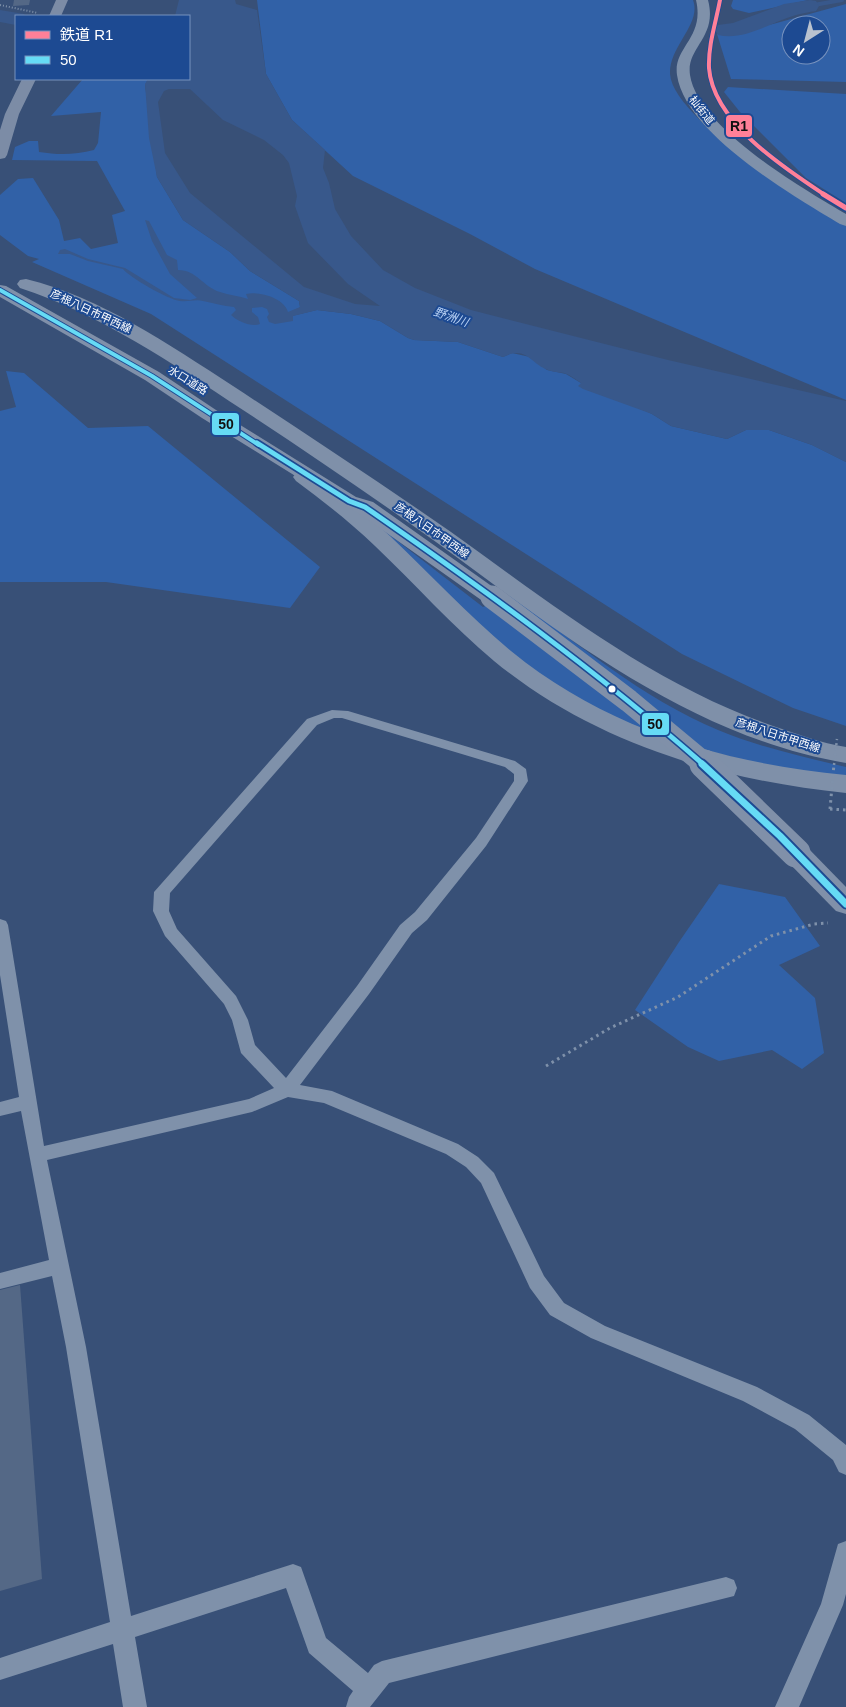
<svg xmlns="http://www.w3.org/2000/svg" width="846" height="1707" font-family="Helvetica,'Noto Sans JP',sans-serif">
<rect width="100%" height="100%" fill="#385077"/>
<!-- green -->
<g fill="#3161a7" fill-rule="evenodd">
<path d="M257,0h436c9,24 -24,46 -23,74 3,45 137,127 176,152v174l-311,-131 -65,-35 -117,-58 -61,-56 -26,-46z"/>
<path d="M733,0h75l-59,13 -16,-4 -2,-3z"/>
<path d="M846,4v78l-115,-3 -14,-45 56,-10zM791,25h30v30h-30z"/>
<path d="M83,79h65l-3,6 12,92 26,43 47,32 20,19 49,30 1,6 -8,9 25,-6 34,4 29,7 28,17 6,2 44,2 45,15 9,-4 18,4 17,13 19,4 15,9 71,31 19,12 56,13 19,-9h23l43,15 34,17v264l-53,-18 -111,-54 -531,-340 -119,-52 7,-3 -11,-3 -28,-21v-40l18,-16 15,-1 26,42 5,21 16,-3 11,11 27,-6 -6,-28 13,-4 -28,-50 -85,-1 3,-13 14,-6h9l1,11c19,3 36,3 55,-2l4,-7 3,-31 -50,4z"/>
<path d="M728,87l118,7v109l-40,-25 -66,-66 -16,-20z"/>
<path d="M6,371l18,2 64,55 60,-2 172,141 -30,41 -184,-26h-106v-171l16,-4z"/>
<path d="M369,519l114,88 28,-12c66,48 131,103 207,135 41,17 85,27 128,37v13l-53,-7 -157,-41 -117,-68z"/>
<path d="M719,884l66,13 35,49 -41,19 36,33 9,55 -22,16 -30,-19 -53,11 -31,-14 -53,-37 44,-68z"/>
</g>
<!-- water -->
<path fill="#38588b" fill-rule="evenodd" d="M179,0h56l1,4 21,6 9,64 26,46 33,30 -2,18 6,15 6,26 16,27 32,34 32,18 56,22 197,50 178,41v61l-34,-17 -43,-15h-23l-19,9 -56,-13 -19,-12 -69,-25 -5,-3 3,-3c-6,-4 -11,-8 -17,-10 -5,-1 -11,-1 -16,-3 -18,-6 -21,-25 -45,-13l-45,-15 -44,-2 -6,-2 -28,-17 -29,-7 -34,-4 -24,6v5l-18,3 -6,-2 -2,-5 2,-3 -2,-5 -5,-2 -10,1v4l6,5 2,7c-8,3 -22,-2 -29,-9l5,-5 -2,-3c-11,-1 -20,-4 -31,-6 -7,-2 -15,1 -23,0 -11,-1 -51,-24 -57,-32l-35,-8 -18,-7h-12l2,-4 5,-1 23,10 37,9 49,30 16,2 7,-2 -27,-24 -18,-33 -7,-21 4,1 18,34 10,5 1,10c19,0 25,17 42,22 9,3 19,4 28,7l-2,-5c13,-3 38,4 42,18l12,-5 -1,-6 -49,-30 -20,-19 -47,-32 -26,-43 -8,-39 -4,-54 3,-5h41v-63h-14zM169,89h21l33,31 41,20 19,15 6,8 8,33 -2,10 13,37 40,41 32,22 -25,-2 -51,-17 -114,-94 -25,-40 -7,-51 6,-11z"/>
<g fill="none" stroke-linecap="round" stroke-linejoin="round">
<!-- stream -->
<path stroke="#38588b" stroke-width="4" d="M808,6l34,-6"/>
<!-- river -->
<g fill="#38588b" fill-rule="evenodd">
<path d="M810,0l6,1 3,5 -3,5c-7,1 -13,2 -20,4 -25,7 -51,26 -78,20l-3,-5 3,-5 15,-2 51,-19z"/>
<path d="M0,10l24,4 1,2h-9v9l-16,-3z"/>
</g>
</g>
<!-- building -->
<g fill="#546886">
<path d="M14,0h16l-1,5 -16,1z"/>
<path d="M20,1285l22,294 -42,12v-301z"/>
</g>
<g fill="none" stroke-linecap="round" stroke-linejoin="round">
<!-- path-far1 -->
<path stroke="#7f91aa" stroke-width="2" stroke-dasharray="1 2" stroke-linecap="butt" d="M0,5l38,8"/>
<!-- path -->
<g stroke="#7f91aa" stroke-width="3" stroke-dasharray="2.5 4" stroke-linecap="butt">
<path d="M830,809l16,1"/>
<path d="M546,1066l64,-38 68,-31 93,-61 43,-12 14,-1"/>
</g>
<!-- service -->
<g fill="#7f91aa" fill-rule="evenodd">
<path d="M332,710l16,1 167,50 11,8 2,12 -42,65 -59,74 -15,13 -43,61 -69,91 32,6 126,53 20,13 16,16 50,103 20,27 41,23 152,61 52,28 37,30v30l-7,-3 -6,-12 -38,-31 -52,-28 -152,-63 -41,-23 -20,-27 -49,-105 -15,-16 -20,-13 -122,-51 -36,-6 -36,15 -205,48 39,187 45,269 162,-52 8,3 25,71 42,35 6,-8 8,-4 344,-84 8,3 3,8 -3,8 -345,87 -19,24h-24l3,-10 4,-6 -44,-38 -23,-65 -151,49 12,70h-24l-10,-63 -113,36v-22l110,-36 -44,-275 -14,-71 -52,13v-16l49,-13 -28,-149 -21,5v-14l19,-5 -19,-122v-56l6,2 2,4 36,221 205,-47 25,-11 -33,-35 -9,-33 -8,-16 -59,-68 -12,-25 1,-19 153,-173zM334,718h8l163,49 9,7v7l-38,57 -61,74 -15,13 -43,61 -71,92 -31,-33 -7,-25 -12,-24 -59,-67 -8,-18 1,-18 147,-168z"/>
<path d="M846,1541v53l-3,11 -44,102h-24l46,-103 17,-60z"/>
</g>
<!-- minor -->
<path fill="#7f91aa" fill-rule="evenodd" d="M696,0h12c10,38 -22,47 -18,75 8,53 112,113 156,139v12l-6,-2c-47,-28 -155,-91 -163,-149 -4,-28 28,-37 19,-75z"/>
<!-- secondary -->
<g fill="#7c8ca6" fill-rule="evenodd">
<path d="M56,0h12l-7,16h-12z"/>
<path d="M22,79h14l-17,35 -12,41 -2,3 -5,1v-29l5,-16z"/>
</g>
<!-- primary -->
<g fill="#7f90a9" fill-rule="evenodd">
<path d="M26,279c76,19 142,65 207,107 73,48 146,96 218,146 102,73 202,152 322,194 24,8 48,17 73,21v16c-136,-23 -253,-105 -361,-185 -79,-59 -160,-114 -242,-168 -72,-47 -141,-95 -223,-122l-3,-4 3,-4z"/>
<path d="M303,471l7,2c28,19 55,40 80,63 40,38 78,79 121,115 97,79 213,112 335,124v18c-127,-13 -252,-50 -352,-132 -42,-35 -79,-77 -119,-115 -25,-24 -52,-45 -79,-65l-3,-4 3,-4z"/>
</g>
<!-- trunk -->
<g fill="#8090a9" fill-rule="evenodd">
<path d="M0,285l6,1 153,86 57,38 140,87 17,5 127,90 3,5 -3,5 -8,2 -8,-2 -127,-90 -15,-7 -140,-87 -57,-38 -145,-83z"/>
<path d="M796,844l10,2 40,41v27l-10,-3 -50,-51 -4,-7 4,-7z"/>
</g>
<!-- path-bridge-far1 -->
<path stroke="#7f91aa" stroke-width="2.5" stroke-dasharray="2 3" stroke-linecap="butt" d="M834,765l3,-26"/>
<!-- path-bridge -->
<path stroke="#7f91aa" stroke-width="3" stroke-dasharray="2.5 4" stroke-linecap="butt" d="M830,809l4,-45"/>
<!-- trunk-bridge-far1 -->
<path stroke="#8090a9" stroke-width="23" d="M492,597l137,104 77,64"/>
<!-- trunk-bridge -->
<path stroke="#8090a9" stroke-width="29" d="M704,764l92,89"/>
<!-- bus-1-far2 casing -->
<g stroke="#1d4a92" stroke-width="6">
<path id="bus-1-far2" d="M0,290l152,86 107,69"/>
</g>
<!-- bus-1-far1 casing -->
<g stroke="#1d4a92" stroke-width="8">
<path id="bus-1-far1" d="M257,443l92,58 16,6c117,81 232,164 339,258"/>
</g>
<!-- bus-1 casing -->
<g stroke="#1d4a92" stroke-width="11">
<path id="bus-1" d="M702,764l78,72 66,68"/>
</g>
<!-- bus-1-far2 -->
<use href="#bus-1-far2" stroke="#66dbf5" stroke-width="4"/>
<!-- bus-1-far1 -->
<use href="#bus-1-far1" stroke="#66dbf5" stroke-width="5"/>
<!-- bus-1 -->
<use href="#bus-1" stroke="#66dbf5" stroke-width="7"/>
<!-- rail-1-far1 casing -->
<g stroke="#1d4a92" stroke-width="5.5">
<path id="rail-1-far1" d="M720,0c-4,22 -12,45 -11,68 4,54 75,100 116,127"/>
</g>
<!-- rail-1 casing -->
<g stroke="#1d4a92" stroke-width="8">
<path id="rail-1" d="M823,194l23,14"/>
</g>
<!-- rail-1-far1 -->
<use href="#rail-1-far1" stroke="#ff8098" stroke-width="4"/>
<!-- rail-1 -->
<use href="#rail-1" stroke="#ff8098" stroke-width="5"/>
</g>
<!-- markers -->
<circle fill="#fff" stroke="#1d4a92" stroke-width="2" cx="612" cy="689" r="4.5"/>
<g text-anchor="middle" dominant-baseline="central" stroke-width="4" stroke-linejoin="round" paint-order="stroke">
<!-- far-street labels -->
<g font-size="11" fill="#fff" stroke="#1d4a92">
<text transform="translate(702 110) rotate(51)">杣街道</text>
<text transform="translate(91 311) rotate(25)">彦根八日市甲西線</text>
<text transform="translate(188 380) rotate(32)">水口道路</text>
<text transform="translate(432 530) rotate(35)">彦根八日市甲西線</text>
<text transform="translate(778 735) rotate(18)">彦根八日市甲西線</text>
</g>
<!-- far-water labels -->
<g font-size="12" font-style="italic" fill="#b9d2f5" stroke="#1d4a92">
<text transform="translate(451 317) rotate(19)">野洲川</text>
</g>
</g>
<g stroke="#1d4a92" stroke-width="2">
<rect x="725" y="114" width="28" height="24" rx="5" fill="#ff8098"/>
<rect x="211" y="412" width="29" height="24" rx="5" fill="#66dbf5"/>
<rect x="641" y="712" width="29" height="24" rx="5" fill="#66dbf5"/>
</g>
<g font-size="14" text-anchor="middle" font-weight="bold" fill="#111">
<text x="739" y="131">R1</text>
<text x="226" y="429">50</text>
<text x="655" y="729">50</text>
</g>
<!-- legend -->
<rect x="15" y="15" width="175" height="65" fill="#1d4a92" stroke="#7792be"/>
<rect x="25" y="31" width="25" height="8" fill="#ff8098" stroke="#7792be"/>
<text x="60" y="40" font-size="15" fill="#ffffff">鉄道 R1</text>
<rect x="25" y="56" width="25" height="8" fill="#66dbf5" stroke="#7792be"/>
<text x="60" y="65" font-size="15" fill="#ffffff">50</text>
<!-- north arrow -->
<g transform="translate(806 40) rotate(216)"><circle r="24" fill="#1d4a92" stroke="#7792be"/>
<path d="M0-4L9 19L0 12L-9 19Z" fill="#b9c2cf"/>
<text y="-8" font-size="14" font-weight="bold" text-anchor="middle" fill="#ffffff">N</text>
</g>
</svg>
